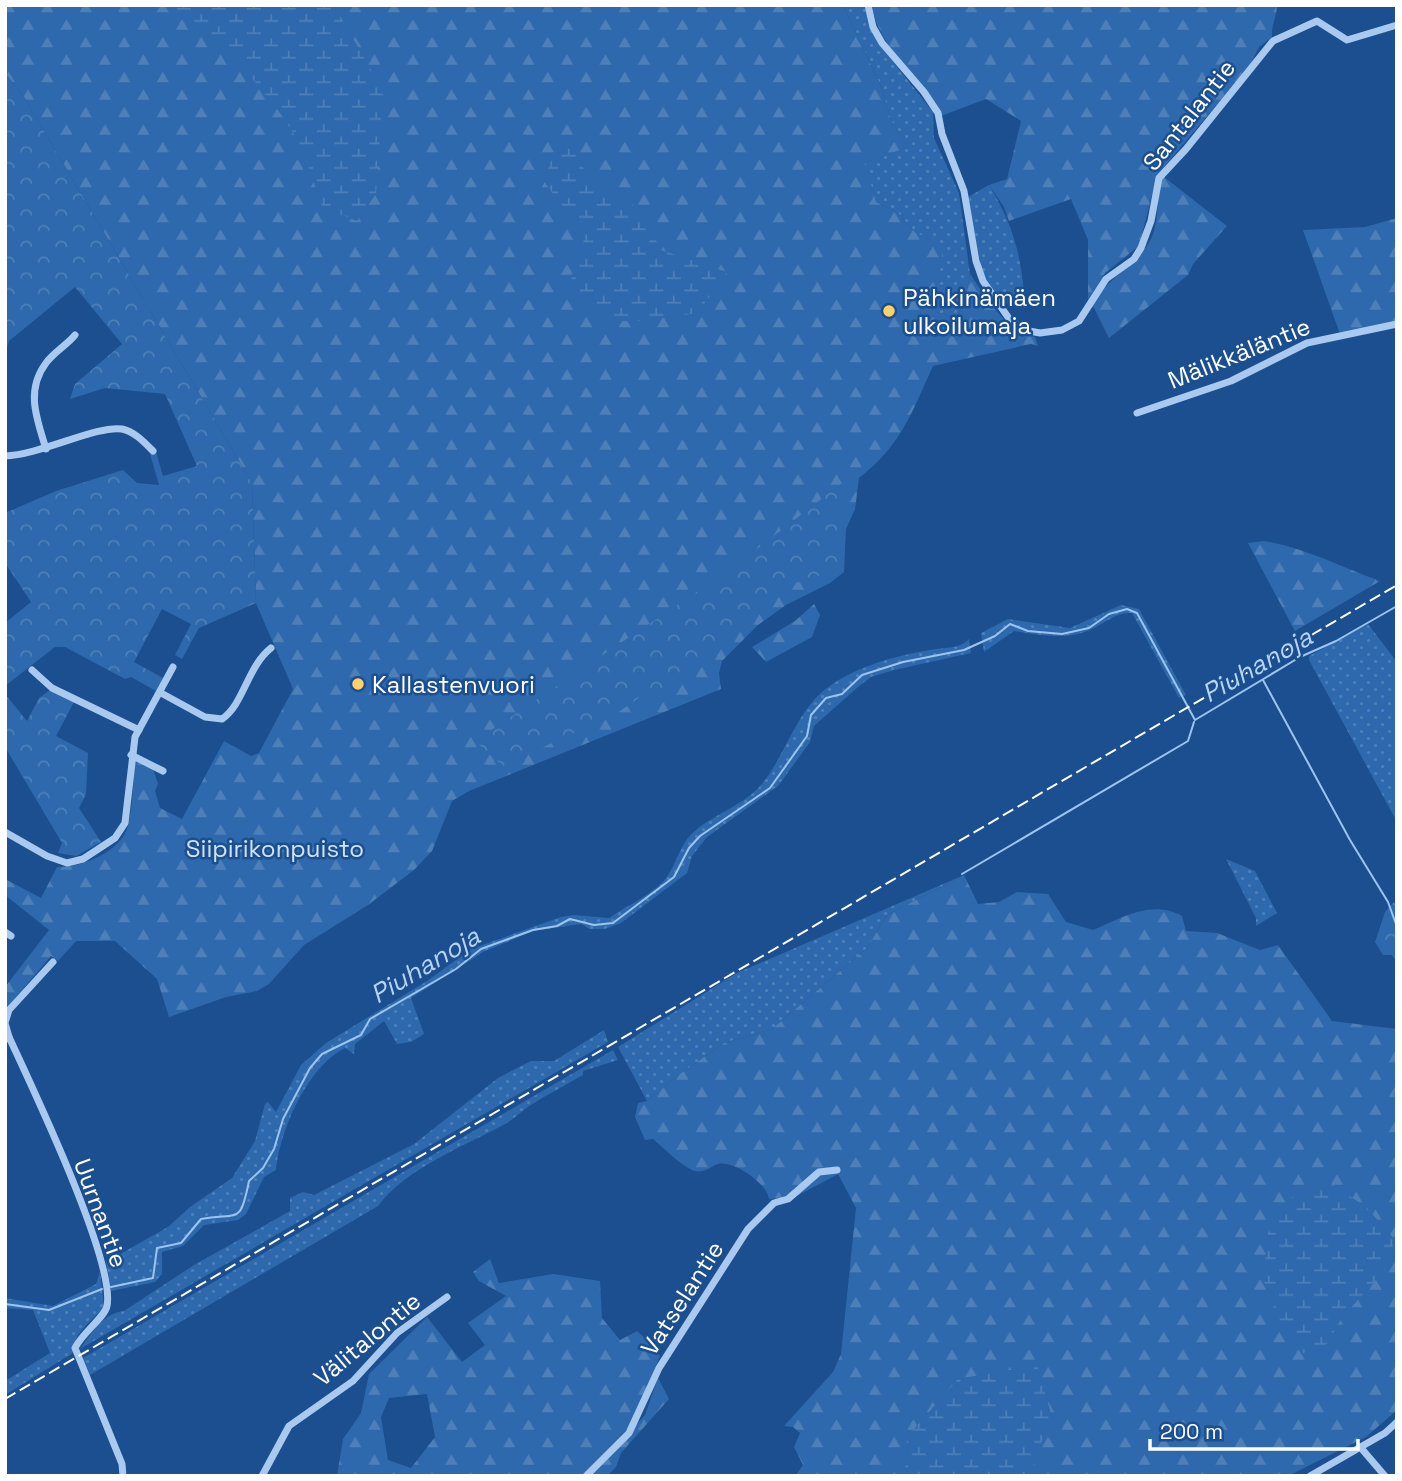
<svg xmlns="http://www.w3.org/2000/svg" width="1402" height="1481" font-family="'Space Grotesk',sans-serif">
<defs>
<pattern id="grass-dots" width="8" height="8" patternUnits="userSpaceOnUse" patternTransform="scale(1.75)"><rect width="8" height="8" fill="#2e69ad"/><path d="M2 2h.1M6 6h.1" fill="none" stroke="#4d80b9" stroke-width="1.8" stroke-linecap="round"/></pattern>
<pattern id="forest-firs" width="22" height="20" patternUnits="userSpaceOnUse" patternTransform="scale(1.75)"><rect width="22" height="20" fill="#2e69ad"/><path d="M5 1l3.5 6h-7zM16 11l3.5 6h-7z" fill="#4d80b9"/></pattern>
<pattern id="wetland-marsh" width="20" height="14" patternUnits="userSpaceOnUse" patternTransform="scale(1.75)"><rect width="20" height="14" fill="#2e69ad"/><path d="M1 5h8M5 5V1M11 12h8M15 12V8" fill="none" stroke="#4d80b9"/></pattern>
<pattern id="park-crowns" width="20" height="18" patternUnits="userSpaceOnUse" patternTransform="scale(1.75)"><rect width="20" height="18" fill="#2e69ad"/><path d="M2 6a3 3 0 1 1 6 0M12 15a3 3 0 1 1 6 0" fill="none" stroke="#4d80b9"/></pattern>
</defs>
<rect width="100%" height="100%" fill="#1b4f8f"/>
<!-- grass -->
<g fill="url(#grass-dots)">
<path d="M843,5h22l13,38 55,69 1,26 25,55 11,81 -5,28 -8,15 -22,-5 7,-65 -27,-15 -17,-19 -22,-11 -12,-39 44,-16 -17,-27 -10,-34z"/>
<path d="M989,185c22,36 31,65 35,107l-22,15 -20,-36 -14,-74z"/>
<path d="M1121,605l18,4 47,86 -7,3 -47,-85c-16,-1 -27,10 -40,16 -24,12 -53,6 -78,2l-30,21 -3,-19 27,-14 62,9z"/>
<path d="M1368,624l29,38v160l-88,-162v-4z"/>
<path d="M969,639l2,14 -77,17 -23,7 -13,10 -44,39 -4,16 -32,44 -71,51 -15,19 -5,17 -66,50 -16,6h-15l-9,-5 -48,7 -50,21 -72,46 13,36 -13,8 -14,2 -13,-23 -29,23 -1,10 -9,-6c-37,18 -65,82 -69,122l-12,7 -18,37 -8,6 -34,5 -21,21 -21,6v22l-7,8 -44,9 -5,-29 62,-35 22,-20 42,-29 23,-37 10,-37 3,-2 8,10 25,-47 25,-22 101,-62 44,-32 90,-32 13,-2 35,3c16,-11 38,-21 53,-35 15,-16 16,-39 34,-53 19,-16 49,-26 65,-45 24,-29 33,-68 61,-93 28,-24 72,-36 108,-42 15,-3 28,0 39,-11z"/>
<path d="M1226,859l29,12 22,42 -21,13v-8z"/>
<path d="M964,875l-77,40 -20,33 -95,81 -48,14 -47,33 -30,25 -29,-54 119,-74z"/>
<path d="M604,1030l4,12 -528,307c12,-16 23,-36 44,-38l70,-46 96,-54v-13l13,-6 11,3 100,-51 84,-66 33,-17h23z"/>
<path d="M613,1050l5,10 -35,11v4c-17,10 -35,19 -52,30 -9,5 -16,14 -26,19 -40,22 -99,44 -127,82l-288,169 -7,-17z"/>
<path d="M100,1271l4,36c-12,14 -32,27 -31,46l-68,42v-14l45,-28 -17,-43 -28,-2v-10l48,8 43,-22z"/>
</g>
<!-- forest -->
<g fill="url(#forest-firs)" fill-rule="evenodd">
<path d="M5,5h838l38,81 10,34 17,27 -43,16 11,39 22,11 17,19 28,15 -8,65 22,5 8,-15 5,-28c18,25 33,55 65,63l3,9 -7,-2 -98,22c-22,48 -31,78 -74,112l-4,31 -9,20 -2,43 -14,11 -44,22 -28,20 -36,36 -3,12 2,16 -252,102 -17,10 -20,50 -18,19 -46,35 -64,40 -35,39 -12,7 -31,6 -57,20 -12,-38 -42,-38h-39l-18,20 -7,-5 -46,54v-23l44,-57 -44,-35v-16l36,19 16,-31c24,1 64,-15 71,-41 5,-21 5,-44 7,-65l18,8 5,15 -3,7 5,17 22,11 42,-78 27,15 8,-3 34,-64 -37,-86 -4,-120 -228,-386 -19,-24z"/>
<path d="M872,5h405c0,12 -6,20 -5,32l-13,10 -10,20 -92,108 -18,71 -34,27 -17,27v-60l-17,-41 -62,22 -5,-14 -15,-22 18,-6 14,-58 -35,-22 -45,17c-18,-41 -62,-64 -69,-111z"/>
<path d="M1164,177l63,49 -34,38 -5,11 -79,63 -17,-34c16,-27 47,-40 59,-65 8,-15 6,-42 9,-59z"/>
<path d="M1397,218v103l-57,13 -37,-104 62,-3z"/>
<path d="M1264,541c42,7 76,26 116,40l-85,50 -47,-88z"/>
<path d="M814,604l6,11 -8,22 -46,25 -14,-15 43,-26z"/>
<path d="M964,875l14,29 21,-2 18,-10 31,2 18,28 27,8c28,-12 59,-31 89,-14l4,15 31,2 43,17 18,-5 54,76 65,8v381l-31,27 -78,39h-493l8,-11 -9,-18 6,-14 -7,-6 -9,-1 49,-54 8,-18 15,-146 -18,-34 -43,23 -26,2c-2,-16 -36,-39 -51,-35 -9,3 -15,11 -26,6 -13,-6 -27,-21 -39,-31l-8,1 -10,-23 3,-14 9,-2 30,-25 47,-33 48,-14 95,-81 20,-33z"/>
<path d="M490,1259l9,24 54,-9 47,7 2,37 18,22 17,-9 19,17 4,8 -30,70 -49,50h-244l6,-37 18,-26 8,-39 58,-57 35,45 23,-17 -17,-22 38,-27 -27,-15 -6,-9zM427,1394l8,43 -24,31 -23,-8 -7,-43 8,-19z"/>
<path d="M658,1378l11,21 -48,54 -5,14 -9,9h-17l55,-61z"/>
</g>
<!-- wetland -->
<g fill="url(#wetland-marsh)">
<path d="M171,5h163l49,86 -7,103 -19,27 -35,-14c-8,-22 -14,-46 -24,-66 -24,-44 -85,-109 -127,-136z"/>
<path d="M570,143l22,41 46,24 23,42 66,22 -29,41 -56,8h-35l-36,-41 17,-53 -26,-21 -19,-26 11,-26z"/>
<path d="M1331,1183l36,25 27,31 -5,26 -48,54 -14,25 -25,10 -20,-29 -19,-46 5,-46 24,-36z"/>
<path d="M1037,1365l14,49 -21,62h-125l2,-39 51,-58z"/>
</g>
<!-- park -->
<g fill="url(#park-crowns)">
<path d="M5,73l19,24 228,386 4,120 -57,25 -17,31 -7,-4 16,-31 -29,-15 -28,53 29,16 -7,13 -25,-14 -6,2 -60,-32h-10l-50,39v-63l26,-21 -26,-39v-50l51,-22 67,-21 14,13 22,2 -9,-31 6,-2 7,24 34,-10 -32,-72 -60,-6 -35,11 5,-15 47,-40 -47,-57 -66,54 -4,13z"/>
<path d="M842,483l1,85 -70,22 -59,56 -21,25 -29,21 -24,5 -20,14 -117,55 -28,-25 260,-175z"/>
<path d="M50,690l24,12 -18,34 32,17 -2,41 -7,14 22,34 -25,14 -18,-3 4,-10 -57,-96v-53l22,27 12,-23z"/>
<path d="M1394,902l3,7v54l-5,-8h-9l-8,-13 10,-30z"/>
</g>
<g fill="none" stroke-linecap="round" stroke-linejoin="round">
<!-- stream -->
<g stroke="#9cc4f0" stroke-width="2">
<path d="M1263,680l87,160 38,62 9,25"/>
<path d="M962,874l226,-133 6,-19"/>
<path d="M111,1287l42,-9 4,-30 24,-5 20,-24c38,-7 39,7 48,-38l14,-13 11,-19 9,-30 27,-51 12,-14 39,-19 9,-16 86,-50 25,-20 52,-19 24,-4 13,-7 24,6 19,-2 61,-46 15,-29 11,-12 70,-48 37,-52 4,-21 15,-17 16,-4 20,-19 41,-13 61,-12 31,-14 15,-12 18,7 34,3 27,-6 20,-14 18,-5 10,4 58,107 105,-63 36,-16 61,-35"/>
<path d="M5,1304l44,6 53,-21"/>
</g>
<!-- minor -->
<g stroke="#a9c9ee" stroke-width="7">
<path d="M868,5l5,22 9,16 42,49 14,21 4,21 22,57 12,70 7,20 27,39 14,10 16,3 22,-3 17,-9 27,-42 28,-20 7,-11 10,-27 8,-43 27,-29 87,-108 44,-20 30,19 50,-15"/>
<path d="M1137,413l94,-32 76,-38 90,-19"/>
<path d="M46,449c-9,-30 -21,-58 0,-86 8,-11 21,-18 29,-28"/>
<path d="M5,456c35,-1 92,-31 117,-27 13,3 22,13 31,22"/>
<path d="M32,670l20,18 87,42"/>
<path d="M161,693l44,24 17,2c22,-15 25,-52 49,-71"/>
<path d="M131,755l32,16"/>
<path d="M5,832l42,24 20,7 16,-4 32,-21 10,-15 10,-86 38,-70"/>
<path d="M5,932l6,4"/>
<path d="M9,1037c22,48 107,225 98,269 -2,11 -25,27 -32,42l47,116 1,12"/>
<path d="M6,1039l3,-2 -4,-14 4,-13 44,-48"/>
<path d="M1361,1448l24,28"/>
<path d="M262,1476l27,-50 64,-45 44,-48 50,-36"/>
<path d="M586,1476l43,-43 30,-65 89,-139 26,-26 14,-4 31,-27 18,-2"/>
<path d="M1310,1476l75,-43 12,-11"/>
</g>
<!-- rail -->
<path stroke="#fff" stroke-width="2" stroke-dasharray="12 5" stroke-linecap="butt" d="M5,1399l1392,-814"/>
</g>
<!-- markers -->
<g fill="#ffd166" stroke="#1b4f8f" stroke-width="2.5">
<circle cx="889" cy="311" r="7"/>
<circle cx="358" cy="684" r="7"/>
</g>
<g text-anchor="middle" dominant-baseline="central" stroke-width="5" stroke-linejoin="round" paint-order="stroke">
<!-- street labels -->
<g font-size="24" fill="#fff" stroke="#1b4f8f">
<text transform="translate(1189 115) rotate(-52)">Santalantie</text>
<text transform="translate(1239 353) rotate(-22)">Mälikkäläntie</text>
<text transform="translate(101 1213) rotate(70)">Uurnantie</text>
<text transform="translate(682 1298) rotate(-57)">Vatselantie</text>
<text transform="translate(367 1339) rotate(-40)">Välitalontie</text>
</g>
<!-- poi labels -->
<g font-size="24" fill="#fff" stroke="#1b4f8f" text-anchor="start">
<text x="903" y="297">Pähkinämäen<tspan x="903" dy="28">ulkoilumaja</tspan></text>
<text x="372" y="684">Kallastenvuori</text>
</g>
<!-- park labels -->
<g font-size="24" fill="#cfe3fa" stroke="#1b4f8f">
<text x="275" y="848">Siipirikonpuisto</text>
</g>
<!-- water labels -->
<g font-size="26" font-style="italic" fill="#b5d3f5" stroke="#1b4f8f">
<text transform="translate(1257 665) rotate(-30)">Piuhanoja</text>
<text transform="translate(425 965) rotate(-31)">Piuhanoja</text>
</g>
</g>
<!-- border -->
<rect width="1402" height="1481" fill="none" stroke="#ffffff" stroke-width="14"/>
<!-- scale -->
<path d="M1150 1439v10h208v-10" fill="none" stroke="#ffffff" stroke-width="3.5"/>
<text x="1160" y="1439" font-size="21" fill="#ffffff" stroke="#1b4f8f" stroke-width="5" paint-order="stroke">200 m</text>
</svg>
